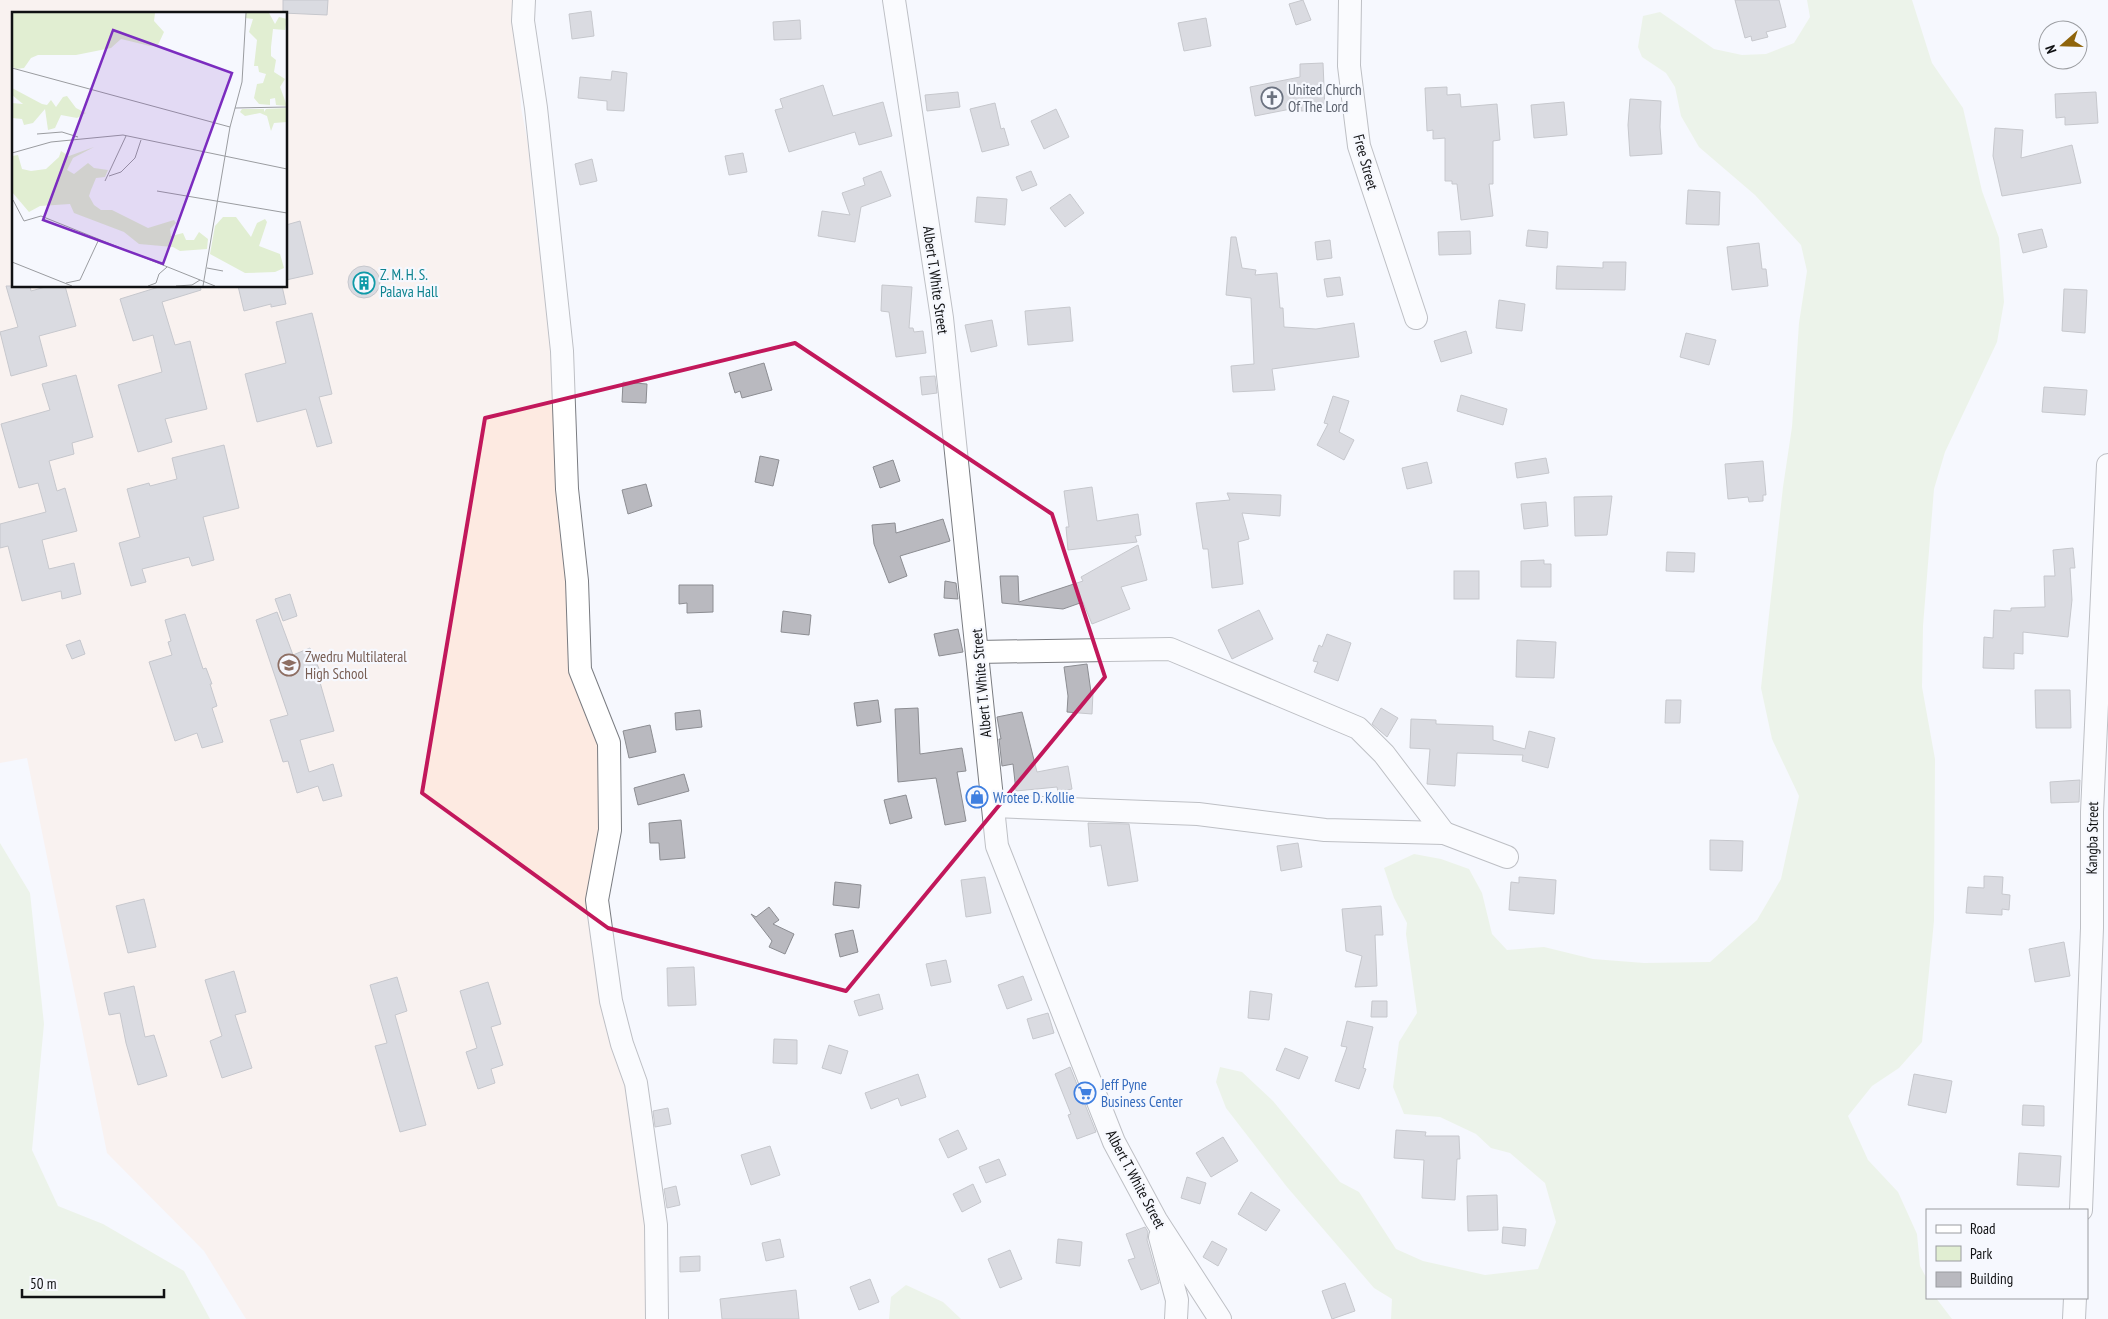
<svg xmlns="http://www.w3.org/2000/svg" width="2108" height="1319" font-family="'PT Sans Narrow',sans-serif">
<rect width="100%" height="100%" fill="#f6f8fe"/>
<!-- commercial -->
<path fill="#fdeae1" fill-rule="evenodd" d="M0,0h516l5,108 7,36 7,75 15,108 9,197 43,229v87l20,221 22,133 7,125h-405l-42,-68 -97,-98 -80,-395 -27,5zM14,14h272v272h-272z"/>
<!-- green -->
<g fill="#e1eed2">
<path d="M1807,0h105l20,63 31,45 19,83 17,47 5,64 -7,40 -52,110 -11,37 -11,137 -1,61 13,72 -1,162 -12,121 -23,26 -27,18 -24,30 20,44 30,32 19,42 3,32 7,13v19h9l16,21h-561l1,-20 -18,-11 -87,-101 -61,-79 -10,-26 4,-15 22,5 31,29 67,81 19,10 37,57 27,12 62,14 53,-6 18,-47 -11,-39 -35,-30 -19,-5 -15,-14 -36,-17 -36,-3 -11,-27 6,-45 18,-29 -11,-79 1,-11 -13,-25 -10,-30 30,-14 27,5 28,10 13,24 10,41 15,16 37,-3 49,12 51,4 66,-1 47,-42 24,-41 18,-83 -27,-57 -11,-51 22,-201 9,-60 7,-104 8,-52 -6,-26 -46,-50 -56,-48 -18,-31 -6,-29 -9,-14 -24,-16 -4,-10 5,-31 17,-4 54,37 28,6 24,-1 28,-11 16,-26z"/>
<path d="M0,843l30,50 14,131 -12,126 26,56 45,18 81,47 26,48h-210z"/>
<path d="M906,1285l37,17 18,17h-72l2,-22z"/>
</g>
<!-- building -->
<g fill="#b9b9bf" stroke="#8c8d92">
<path d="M283,0h45l-1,15 -44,-2z"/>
<path d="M1303,0l8,20 -15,5 -7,-21z"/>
<path d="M1735,0h44l7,27 -20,5 2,5 -16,4 -1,-5 -6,2z"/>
<path d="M591,11l3,25 -22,3 -3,-25z"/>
<path d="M1206,18l5,28 -27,5 -6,-28z"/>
<path d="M800,20l1,19 -27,1 -1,-18z"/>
<path d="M1323,63l2,47 -24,1v-4l-46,9 -5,-29 50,-10v-13z"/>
<path d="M612,71l15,2 -3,38 -17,-1v-9l-29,-3 2,-21 31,3z"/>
<path d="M823,85l10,31 50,-14 9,34 -33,9 -4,-13 -66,20 -14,-42 8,-2 -3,-9z"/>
<path d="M1447,87v8l13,-1 1,13 36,-3 3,36 -7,1v43h-4l4,32 -32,4 -4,-36h-5v-3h-7v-43l-12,1v-9l-6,1 -2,-43z"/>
<path d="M958,92l2,15 -33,4 -2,-16z"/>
<path d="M2096,92l2,31 -33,2v-8l-9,1 -1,-24z"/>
<path d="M1630,99l31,2 -1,26 2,27 -32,2 -2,-31z"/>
<path d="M1564,102l3,33 -33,3 -3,-33z"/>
<path d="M995,103l6,26 3,-1 5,17 -27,7 -12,-43z"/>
<path d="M1056,109l13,28 -25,12 -13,-28z"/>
<path d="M1995,128l28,2 -2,28 51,-13 9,38 -79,13 -9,-40z"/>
<path d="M743,153l4,19 -18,3 -4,-19z"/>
<path d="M592,159l5,22 -17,4 -5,-21z"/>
<path d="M881,171l10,25 -30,11 -6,35 -37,-6 4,-25 28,4 -8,-22 23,-8 -2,-7z"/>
<path d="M1031,171l6,14 -15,6 -6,-14z"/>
<path d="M1688,190l32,2 -1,33 -33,-1z"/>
<path d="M1070,194l14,19 -19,14 -15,-19z"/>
<path d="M977,197l30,2 -2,26 -30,-3z"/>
<path d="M300,221l13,53 -27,6v-55z"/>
<path d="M2042,229l5,18 -24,6 -5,-19z"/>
<path d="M1528,230l20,2 -1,16 -21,-2z"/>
<path d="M1470,231l1,23 -32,1 -1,-23z"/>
<path d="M1231,237h5l6,31 14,2 -1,5 22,-2 3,35h3l1,19 32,2 38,-6 5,34 -87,12 3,21 -42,2 -2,-26 23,-2 -3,-66 -25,-3z"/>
<path d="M1330,240l2,18 -15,2 -2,-18z"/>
<path d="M1759,243l3,26h4l2,17 -36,4 -5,-43z"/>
<path d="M1603,262h23l-1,28 -69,-1 1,-23 46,2z"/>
<circle cx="364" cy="282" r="16"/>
<path d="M1340,277l3,18 -16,2 -3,-18z"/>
<path d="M882,285l30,2 -3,41h4l1,4 9,-1 3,22 -30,4 -7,-45 -8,-1z"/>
<path d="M6,286h24l1,5 18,-5h16l11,40 -37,10 8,30 -36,10 -11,-44 18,-5z"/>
<path d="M162,286h38l1,4 -39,12 13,43 15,-4 17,68 -42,10 7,23 -34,10 -20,-67 44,-13 -9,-37 -20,6 -13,-42z"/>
<path d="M238,286h44l4,18 -15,3v-3l-27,7z"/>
<path d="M2064,289l23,1 -2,43 -23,-2z"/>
<path d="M1499,300l26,4 -3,27 -26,-3z"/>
<path d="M1070,307l3,34 -45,4 -3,-34z"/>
<path d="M312,313l20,81 -13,3 13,46 -15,4 -11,-38 -49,13 -12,-48 41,-11 -10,-41z"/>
<path d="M992,320l5,26 -26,6 -6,-27z"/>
<path d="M1466,331l6,22 -31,9 -7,-21z"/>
<path d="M1686,333l30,7 -7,25 -29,-8z"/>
<path d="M764,363l8,27 -30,8 -2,-7 -5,2 -6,-20z"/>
<path d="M76,375l17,62 -21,6 2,11 -25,7 8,30 8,-3 12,43 -35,9 7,29 25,-6 7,31 -19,5 -1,-8 -39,10 -14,-55 -8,2v-24l46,-12 -8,-29 -19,5 -18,-64 49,-14 -8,-26z"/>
<path d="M935,376l2,17 -15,2 -2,-18z"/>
<path d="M623,382l24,2 -1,19 -24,-1z"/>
<path d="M2044,387l43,3 -2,25 -43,-3z"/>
<path d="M1461,395l46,14 -4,16 -46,-14z"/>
<path d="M1333,396l16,5 -10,31 15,8 -10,20 -27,-15 11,-21 -4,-1z"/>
<path d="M224,445l15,63 -36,9 11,43 -22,6 -3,-9 -47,12 4,13 -15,4 -12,-43 21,-6 -13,-48 22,-6 1,3 27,-7 -5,-21z"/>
<path d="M760,456l19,4 -6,26 -18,-4z"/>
<path d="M1546,458l3,15 -32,5 -2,-15z"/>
<path d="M893,460l7,21 -20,7 -7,-21z"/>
<path d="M1763,461l3,34h-3v6l-14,1 -1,-5 -20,2 -3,-35z"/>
<path d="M1427,462l5,21 -25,6 -5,-21z"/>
<path d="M646,484l6,22 -24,8 -6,-24z"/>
<path d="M1092,487l5,34 41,-7 3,21 -6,1 2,6 -69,8 -2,-23h3l-5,-36z"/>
<path d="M1227,493l54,2 -1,21 -38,-3 7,26 -11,3 5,42 -31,4 -4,-39h-5l-7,-46 34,-3z"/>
<path d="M1612,496l-5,39 -32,1 -1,-39z"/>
<path d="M1546,502l2,24 -24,3 -3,-25z"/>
<path d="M943,519l7,22 -50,15 7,20 -18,7 -15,-39 -2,-19 23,-2 1,10z"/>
<path d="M1138,545l9,35 -26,7 9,22 -38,15 -9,-22 -20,7 -61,-6 -2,-27h18l1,26 64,-21 -2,-4z"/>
<path d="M2073,548l2,20h-5l2,32 -4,37 -45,-5v22l-9,-1v16l-31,-1 1,-31 9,1 1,-28 17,1v-3l34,-1 -1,-31h11l-2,-26z"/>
<path d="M1667,552l28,1 -1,19 -28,-1z"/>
<path d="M1544,560v4h7v23h-30v-26z"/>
<rect x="1454" y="571" width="25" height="28"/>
<path d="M945,581l11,2 2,16 -14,-1z"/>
<path d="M679,585h34v27l-26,1v-10l-8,1z"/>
<path d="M290,594l7,22 -14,5 -8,-22z"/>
<path d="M1259,610l14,29 -41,20 -14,-29z"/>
<path d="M783,611l28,4 -2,20 -28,-3z"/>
<path d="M277,612l16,43 17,-7 10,23 -3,1 17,59 -34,9 9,32 24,-8 9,32 -19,5 -5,-15 -21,7 -9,-32 -5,1 -13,-42 18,-5 -32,-95z"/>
<path d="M185,614l18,55 3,-1 6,16h-2l7,22 -5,2 11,34 -21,6 -5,-15 -22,8 -26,-79 23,-7 -4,-13 3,-1 -6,-21z"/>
<path d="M958,629l5,23 -24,4 -5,-22z"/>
<path d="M1327,634l24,9 -13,38 -24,-9 4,-10 -5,-1 6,-16 3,2z"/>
<path d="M80,640l5,14 -13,5 -6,-14z"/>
<path d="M1517,640l39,2 -2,36 -38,-1z"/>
<path d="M1087,664l4,28h2l-1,22 -25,-2 1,-16 -4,-29z"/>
<path d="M2035,690h35l1,38h-35z"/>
<path d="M878,700l3,22 -24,4 -3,-23z"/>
<path d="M1666,700h15l-1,23h-15z"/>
<path d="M918,708l2,46 42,-6 4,23 -9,1 9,49 -21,4 -9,-47 -38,4 -3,-73z"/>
<path d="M1381,708l17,10 -11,19 -15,-13z"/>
<path d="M700,710l2,17 -26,3 -1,-17z"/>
<path d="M1022,712l15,60 31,-6 4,23 -14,3 -1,-5 -41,4 -3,-27 -11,2 -3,-27h2l-4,-22z"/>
<path d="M1411,719l25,1v4l57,2v14l32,9 4,-18 26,7 -7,30 -26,-7 1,-6 -66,-2 -2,33 -28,-2 3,-35 -20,-1z"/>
<path d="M650,725l6,27 -27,6 -6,-27z"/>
<path d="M684,774l5,17 -51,14 -4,-17z"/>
<path d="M2080,780l-1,22 -28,1 -1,-21z"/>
<path d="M906,795l6,23 -22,6 -6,-24z"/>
<path d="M681,820l4,38 -25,2 -1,-17h-9l-1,-20z"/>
<path d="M1088,823l41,1 9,57 -30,5 -7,-41 -11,2z"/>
<path d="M1710,840l33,1 -1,30 -32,-1z"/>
<path d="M1298,843l4,24 -21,4 -4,-25z"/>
<path d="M1984,876l19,1 -1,17 8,1 -1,15 -7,-1v6l-36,-2 2,-26 16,1z"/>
<path d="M985,877l6,36 -25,4 -5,-37z"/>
<path d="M1519,877l37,3 -2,34 -45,-4 2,-28 8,1z"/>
<path d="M835,882l26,3 -2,23 -26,-3z"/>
<path d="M144,899l12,48 -28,6 -12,-47z"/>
<path d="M1381,906l2,29h-8l2,51 -22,1 7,-31 -16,-5 -4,-42z"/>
<path d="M769,907l10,13 -6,4 21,10 -9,20 -16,-7 3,-6 -21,-27 5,3z"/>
<path d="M853,930l5,22 -18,5 -5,-23z"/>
<path d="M2064,942l6,34 -35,6 -6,-33z"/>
<path d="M946,960l5,22 -20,4 -5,-22z"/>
<path d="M694,967l2,38 -28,1 -1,-38z"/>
<path d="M234,971l12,41 -11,3 17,53 -30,10 -12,-37 12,-5 -17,-56z"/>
<path d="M1023,976l9,24 -25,9 -9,-24z"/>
<path d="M397,977l10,34 -12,4 31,110 -26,7 -25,-86 12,-3 -17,-58z"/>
<path d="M488,982l13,42 -10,3 12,38 -12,4 4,14 -17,6 -12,-37 11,-4 -17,-57z"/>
<path d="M134,986l11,51 9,-2 13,41 -29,9 -12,-42 -6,-30 -11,2 -5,-22z"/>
<path d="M1250,991l22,3 -3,26 -21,-2z"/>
<path d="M879,994l4,15 -24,7 -5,-15z"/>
<path d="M1372,1001h15v16h-16z"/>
<path d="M1048,1013l6,20 -21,6 -6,-20z"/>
<path d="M1347,1021l26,6 -10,41 3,1 -7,20 -24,-8 12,-34 -6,-1z"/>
<path d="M774,1039l23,1v24l-24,-1z"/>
<path d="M829,1045l19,6 -7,23 -19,-6z"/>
<path d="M1285,1048l23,9 -9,22 -23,-9z"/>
<path d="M1070,1067l26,65 -19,7 -9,-24 3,-1 -16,-40z"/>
<path d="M918,1074l8,23 -25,9 -3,-8 -27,11 -6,-16z"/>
<path d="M1914,1074l38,7 -6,32 -38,-8z"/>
<path d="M2023,1105l21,1v20l-22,-1z"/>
<path d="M668,1108l3,16 -16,3 -2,-16z"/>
<path d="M958,1130l9,19 -19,9 -9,-19z"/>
<path d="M1396,1130l30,2 -1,4h34l1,23h-3l-2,41 -33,-2 2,-38 -30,-2z"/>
<path d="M1223,1137l15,24 -27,16 -15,-24z"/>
<path d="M770,1146l10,29 -29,10 -10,-30z"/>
<path d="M2019,1153l42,3 -2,31 -42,-2z"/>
<path d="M999,1159l7,16 -20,8 -7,-16z"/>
<path d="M1187,1177l19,6 -6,21 -19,-6z"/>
<path d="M973,1184l8,18 -19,10 -9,-18z"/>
<path d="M676,1186l4,19 -13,3 -3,-19z"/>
<path d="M1251,1192l29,18 -14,21 -28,-17z"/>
<path d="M1497,1195l1,35 -30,1 -1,-35z"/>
<path d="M1145,1227l3,5 -1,8 12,43 -18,7 -13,-30 7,-2 -9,-24z"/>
<path d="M1503,1227l23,2 -1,17 -23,-3z"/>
<path d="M780,1239l4,18 -18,4 -4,-18z"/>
<path d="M1058,1239l24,3 -2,24 -24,-3z"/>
<path d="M1212,1241l15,8 -9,17 -15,-9z"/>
<path d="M1010,1250l12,29 -22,9 -12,-29z"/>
<path d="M700,1256v15l-20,1v-15z"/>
<path d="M870,1279l9,23 -20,8 -9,-23z"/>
<path d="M1345,1283l10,28 -23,8 -10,-28z"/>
<path d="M796,1290l3,29h-77l-2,-20z"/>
</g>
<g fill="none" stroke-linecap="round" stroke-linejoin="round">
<!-- minor casing -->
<g stroke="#7a7c81" stroke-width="24">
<g id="minor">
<path d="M524,0l-1,21 13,87 26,243 5,138 10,92 3,89 29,73 1,87 -13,70 14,101 11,43 14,39 20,142 1,94"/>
<path d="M894,0l48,318 55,528 117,296 42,78 64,99"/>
<path d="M1350,0l-1,66 10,80 57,172"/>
<path d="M977,652l193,-3 188,79 26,26 60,79"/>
<path d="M993,806l205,8 127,16 119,3 63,24"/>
<path d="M2081,1210l11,-282v-116l16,-347"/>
<path d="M1160,1237l17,63 -1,19"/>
<path d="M2074,1319l1,-21"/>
</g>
</g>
<!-- minor -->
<use href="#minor" stroke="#fff" stroke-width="22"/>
</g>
<!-- marked area -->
<path d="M0 0H2108V1319H0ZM795,343l257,171 53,163 -259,314 -238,-63 -186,-135 63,-375z" fill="#f6f8fe" fill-opacity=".55" fill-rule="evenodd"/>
<path fill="none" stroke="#c2185b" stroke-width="4" stroke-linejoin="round" d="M795,343l257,171 53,163 -259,314 -238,-63 -186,-135 63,-375z"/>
<!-- icons -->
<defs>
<g id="church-ring" transform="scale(1.125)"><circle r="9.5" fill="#f6f8fe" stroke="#6b7280" stroke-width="1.5"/><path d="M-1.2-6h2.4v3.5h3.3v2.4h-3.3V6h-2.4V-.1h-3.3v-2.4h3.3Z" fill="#6b7280"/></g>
<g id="building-ring" transform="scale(1.125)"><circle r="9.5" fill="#f6f8fe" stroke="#0f9aa8" stroke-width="1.5"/><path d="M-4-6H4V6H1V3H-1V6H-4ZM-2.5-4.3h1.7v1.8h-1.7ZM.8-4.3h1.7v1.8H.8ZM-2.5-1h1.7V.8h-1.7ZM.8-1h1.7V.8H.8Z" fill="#0f9aa8"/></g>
<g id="school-ring" transform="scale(1.125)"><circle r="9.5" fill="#f6f8fe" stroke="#8d6e63" stroke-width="1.5"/><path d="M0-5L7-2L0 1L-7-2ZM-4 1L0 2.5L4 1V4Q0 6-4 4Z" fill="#8d6e63"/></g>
<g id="shop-ring" transform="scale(1.125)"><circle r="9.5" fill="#f6f8fe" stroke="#3f7fe0" stroke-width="1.5"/><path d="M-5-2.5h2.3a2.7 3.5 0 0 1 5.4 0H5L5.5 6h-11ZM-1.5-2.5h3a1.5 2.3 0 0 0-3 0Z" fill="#3f7fe0"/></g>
<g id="supermarket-ring" transform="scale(1.125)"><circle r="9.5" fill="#f6f8fe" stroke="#3f7fe0" stroke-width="1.5"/><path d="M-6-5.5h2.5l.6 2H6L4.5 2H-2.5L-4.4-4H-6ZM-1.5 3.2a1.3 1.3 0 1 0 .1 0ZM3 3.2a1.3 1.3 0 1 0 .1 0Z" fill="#3f7fe0"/></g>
</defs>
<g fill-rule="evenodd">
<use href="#church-ring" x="1272" y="98"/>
<use href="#building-ring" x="364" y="283"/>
<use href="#school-ring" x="289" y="665"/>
<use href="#shop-ring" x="977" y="797"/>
<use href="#supermarket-ring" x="1085" y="1093"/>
</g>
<g text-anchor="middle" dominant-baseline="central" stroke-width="4.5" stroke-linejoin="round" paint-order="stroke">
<!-- worship labels -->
<g font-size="15" fill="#5b616d" stroke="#f6f8fe" text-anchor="start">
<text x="1288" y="89">United Church<tspan x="1288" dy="17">Of The Lord</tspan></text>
</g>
<!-- street labels -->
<g font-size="15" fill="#101113" stroke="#f6f8fe">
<text transform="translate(1366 162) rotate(75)">Free Street</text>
<text transform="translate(936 280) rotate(82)">Albert T. White Street</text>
<text transform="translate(981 683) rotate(-95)">Albert T. White Street</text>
<text transform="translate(2092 838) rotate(-89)">Kangba Street</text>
<text transform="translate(1136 1179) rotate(62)">Albert T. White Street</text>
</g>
<!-- culture labels -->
<g font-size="15" fill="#0d838f" stroke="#f6f8fe" text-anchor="start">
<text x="380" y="274">Z. M. H. S.<tspan x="380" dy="17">Palava Hall</tspan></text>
</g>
<!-- education labels -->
<g font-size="15" fill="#785e54" stroke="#f6f8fe" text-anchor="start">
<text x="305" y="656">Zwedru Multilateral<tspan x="305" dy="17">High School</tspan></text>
</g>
<!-- shop labels -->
<g font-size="15" fill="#366cbe" stroke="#f6f8fe" text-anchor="start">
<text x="993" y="797">Wrotee D. Kollie</text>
<text x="1101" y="1084">Jeff Pyne<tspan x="1101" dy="17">Business Center</tspan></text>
</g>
</g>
<!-- overview -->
<g transform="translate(12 12)">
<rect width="275" height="275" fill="#f6f8fe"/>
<path d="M0,1h143l-1,8 10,11 -6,13 -8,1 -29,-7 -10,9 -35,7h-38l-7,3 -7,10 -8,1 -4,-3zM234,1h23l6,11 4,-7 8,2 -2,11 -12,-1 -2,18v9l5,4 -2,12 11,7 -5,8 7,19 -11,-1 -1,-7 -5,1v6l-11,-1 -5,-6 3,-14 6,-1 3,-9 -7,-2 -1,-6h-4l3,-26 -8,-8 4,-13 -8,-1zM0,76l30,16 5,1 4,-5 5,7 7,-10 4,-1 9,12 10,5 -9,5 -16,-3 -6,13 -7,2 -3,-21 -12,14 -9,2 -2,-6 -10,-1v-15l11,1 -11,-9zM275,96v14l-13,1 -3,8 -4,-15 -7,-3 -15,3 -5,-4 2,-3h22v3l2,-3zM82,135l-21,11 -6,12 7,4 14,-11 6,5 14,2 -3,7 -9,1 -5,12 -2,6 5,9 7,5h11l36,18 26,-8 2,3 -6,6 1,7 12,-3 3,7h8l5,-8 9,7 -1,10 -27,2 -7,-4 -34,-3 -15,-12 -50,-19 -4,-9 -30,2 -11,6 -17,-20v-36l6,-1 4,14 9,2 15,-2 13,-12 2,-6 8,5zM211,205h13l15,20 6,-14 8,-4 2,3 -8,24 21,8 4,14 -9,4 -30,1 -35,-19 5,-28z" fill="#e1eed2"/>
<path fill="none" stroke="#9a9ca0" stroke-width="1" d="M0,56l218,59M223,96l52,-1M25,122l25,-2 16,5M0,141l39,-11 72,-7 164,34M97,164l12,-4 14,-14 6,-18M93,169l21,-45M145,179l130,22M1,188l11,21 17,-5 174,70M0,250l60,24M195,256l16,3M54,271l14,-3 19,-41M136,274l8,-3 3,-9 8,-7M164,274l16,-1 8,-5M191,274l27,-159 12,-45 4,-69"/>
<path fill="#7b2cbf" fill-opacity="0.15" stroke="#7b2cbf" stroke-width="2.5" d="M101,18l119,43 -69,191 -120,-44z"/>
<rect width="275" height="275" fill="none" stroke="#101113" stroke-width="2.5"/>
</g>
<!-- legend -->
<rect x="1926" y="1209" width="162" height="90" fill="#f6f8fe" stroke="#9a9ca0"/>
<rect x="1936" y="1225" width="25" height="8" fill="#ffffff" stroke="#9a9ca0"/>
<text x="1970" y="1234" font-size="15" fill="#101113">Road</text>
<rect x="1936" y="1246" width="25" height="15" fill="#e1eed2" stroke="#9a9ca0"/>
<text x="1970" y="1259" font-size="15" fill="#101113">Park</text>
<rect x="1936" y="1272" width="25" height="15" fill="#b9b9bf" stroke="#9a9ca0"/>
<text x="1970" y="1284" font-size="15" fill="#101113">Building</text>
<!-- north arrow -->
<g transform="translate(2063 45) rotate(250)"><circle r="24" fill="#f6f8fe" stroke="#9a9ca0"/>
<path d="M0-4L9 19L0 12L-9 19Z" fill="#8f640b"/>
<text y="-8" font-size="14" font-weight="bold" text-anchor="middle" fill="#101113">N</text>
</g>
<!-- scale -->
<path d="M22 1289v8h142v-8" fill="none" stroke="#101113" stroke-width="2.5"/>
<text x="30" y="1289" font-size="15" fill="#101113" stroke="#f6f8fe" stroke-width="4" paint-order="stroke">50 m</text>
</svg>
